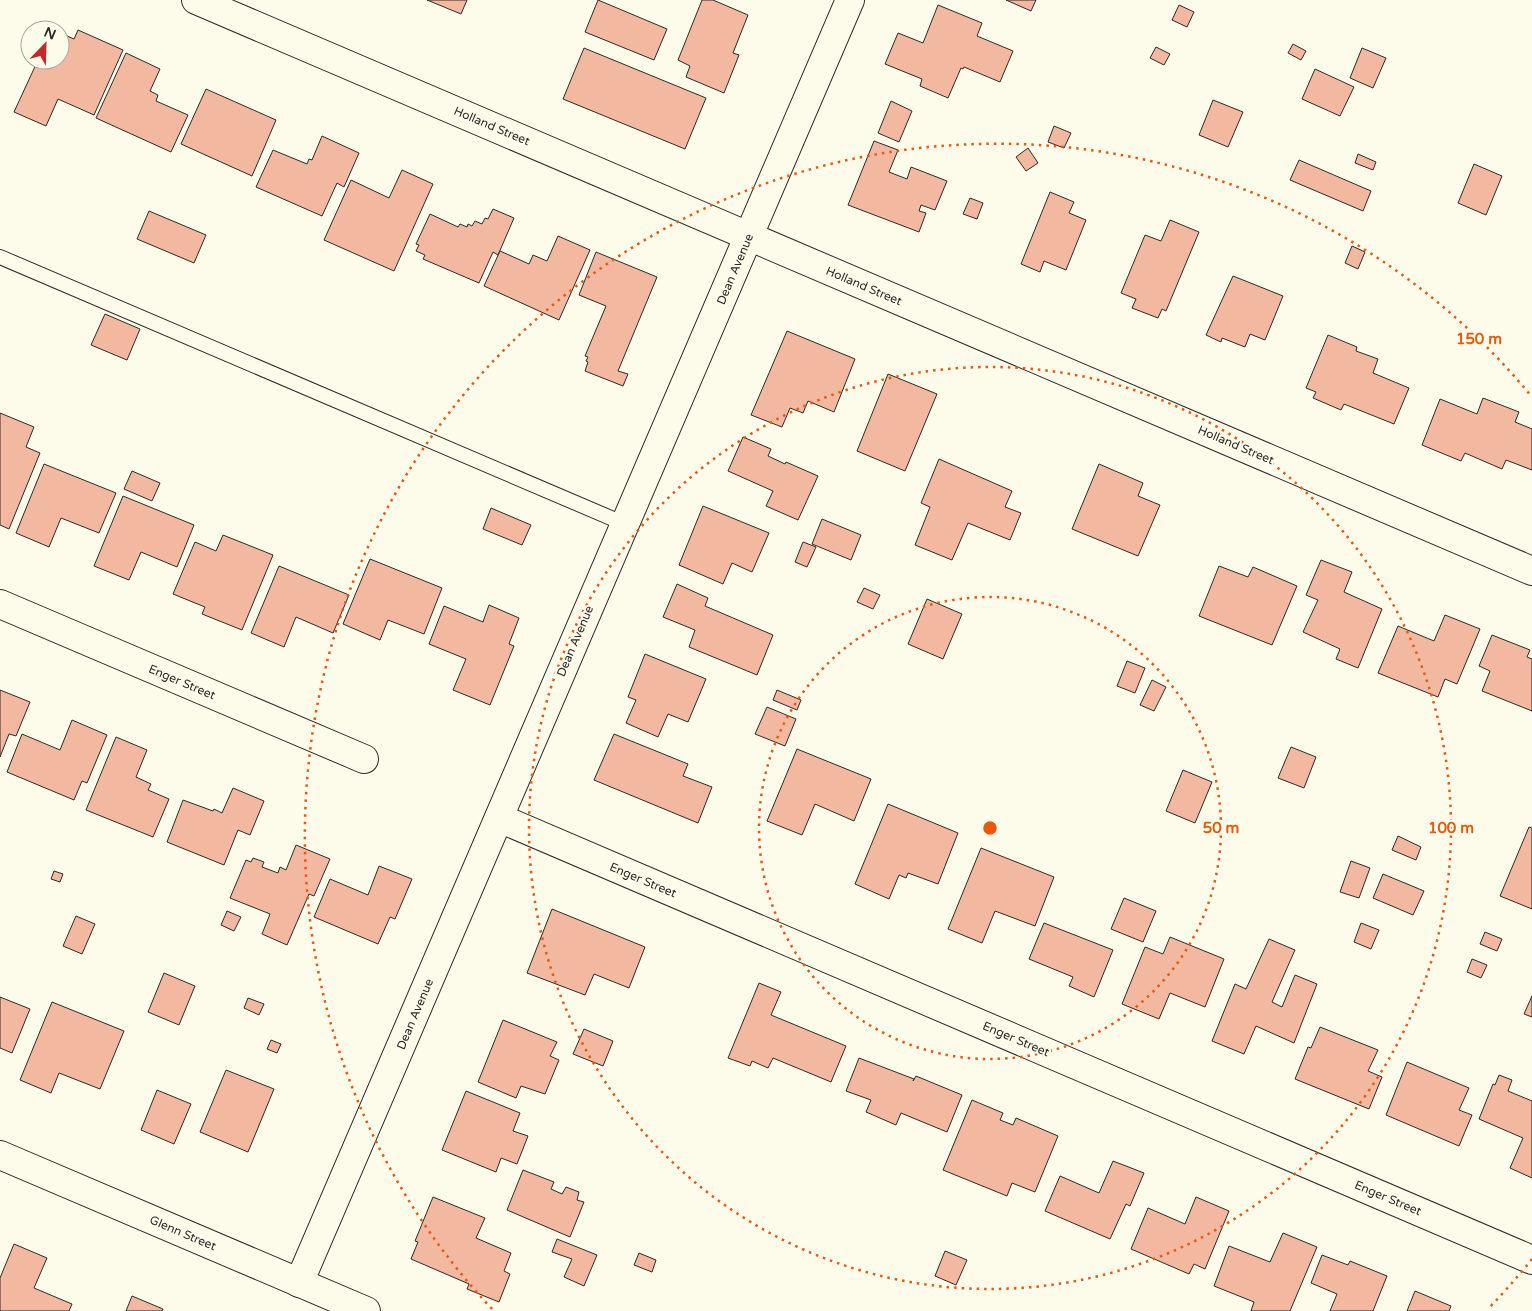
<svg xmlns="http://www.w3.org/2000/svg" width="1532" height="1311" font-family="'Varela Round',sans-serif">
<rect width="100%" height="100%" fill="#fdfbea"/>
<!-- building -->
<g fill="#f2b8a0" stroke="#2b2b2b">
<path d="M427,0h40l-6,14z"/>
<path d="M598,0l69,29 -13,31 -69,-28z"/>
<path d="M702,0h11l35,15 -15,38 6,2 -15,38 -38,-16 4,-11 -12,-6z"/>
<path d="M1006,0h30l-5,11z"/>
<path d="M938,5l44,18 -5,13 36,15 -13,31 -36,-15 -1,2 -2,-1 -13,30 -28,-12 2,-7 -37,-15 13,-31 25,10z"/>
<path d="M1179,5l15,7 -7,15 -15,-7z"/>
<path d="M78,30l45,20 -29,65 -36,-16 -12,27 -32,-14 24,-52h22v-27l14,6z"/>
<path d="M1293,44l13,7 -5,9 -13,-7z"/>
<path d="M1156,47l14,7 -6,11 -14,-7z"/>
<path d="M584,48l122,50 -21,51 -122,-50z"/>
<path d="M1362,48l24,10 -13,30 -23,-10z"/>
<path d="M126,53l34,16 -10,22 8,4 -2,6 32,14 -17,37 -75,-34z"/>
<path d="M1315,69l39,18 -14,29 -38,-17z"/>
<path d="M206,89l70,31 -24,56 -71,-32z"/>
<path d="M1213,100l30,12 -15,35 -29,-12z"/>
<path d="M891,101l21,10 -13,31 -21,-9z"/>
<path d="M1054,126l17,7 -7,15 -16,-6z"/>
<path d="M322,136l37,17 -15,34 -7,-4 -15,33 -66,-29 17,-37 34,14 2,-5 3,1z"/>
<path d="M874,141l24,9 -9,22 18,7 4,-12 36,14 -12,29 -14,-5 -2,6 7,2 -7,19 -71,-27z"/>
<path d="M1028,148l10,15 -12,8 -10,-14z"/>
<path d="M1358,154l18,8 -3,8 -18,-7z"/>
<path d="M1299,160l72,31 -8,20 -73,-31z"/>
<path d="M1474,164l28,12 -16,39 -28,-12z"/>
<path d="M402,170l31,14 -39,87 -70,-31 27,-60 38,18z"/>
<path d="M1050,192l24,10 -5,11 17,7 -20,50 -22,-9 -4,11 -19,-8z"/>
<path d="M970,198l13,5 -6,16 -14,-5z"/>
<path d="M493,209l21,9 -16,37 -5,-3 -14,31 -56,-24 2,-4 -9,-4 3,-6 -3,-1 14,-30 28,13 2,-3 7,3 1,-3 4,2 3,-5 7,3 3,-6 3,1z"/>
<path d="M149,211l57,24 -12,28 -57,-24z"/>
<path d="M1170,220l29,12 -33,79 -4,-2 -4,9 -26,-10 4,-9 -15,-6 24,-58 16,6z"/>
<path d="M558,236l32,14 -31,70 -75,-34 16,-35 29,13 4,-9 14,6z"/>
<path d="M1352,246l13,6 -7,17 -13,-6z"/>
<path d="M596,252l61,25 -39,94 10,3 -5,12 -38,-15 3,-9 -2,-1 2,-4 -3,-1 21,-50 -27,-11z"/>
<path d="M1233,276l50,20 -18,44 -15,-6 -5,13 -23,-9 -1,4 -15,-7z"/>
<path d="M105,314l35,15 -13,31 -36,-15z"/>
<path d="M787,331l68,28 -21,53 -26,-11 -5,12 -13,-5 -8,19 -31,-12z"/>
<path d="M1328,335l29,12 -1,4 22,8 -5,14 36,15 -15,36 -50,-20 -3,6 -28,-12 3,-6 -10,-4z"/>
<path d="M888,374l49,20 -32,77 -48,-20z"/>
<path d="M1483,398l36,14 -4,10 17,7v41l-26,-10 -4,9 -37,-16 -4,8 -39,-16 18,-46 37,15z"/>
<path d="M0,413l34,14 -8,20 14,6 -31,76 -9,-4z"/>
<path d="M743,437l28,12 -3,7 17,8 1,-2 32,14 -20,44 -32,-14 7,-15 -45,-20z"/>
<path d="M939,459l73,32 -7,16 16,6 -11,27 -42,-17 -16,37 -37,-15 15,-38 -9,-4z"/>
<path d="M44,464l72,29 -17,40 -38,-15 -12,29 -33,-14z"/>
<path d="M1099,464l44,19 -5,13 22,9 -22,51 -66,-27z"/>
<path d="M132,471l28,12 -8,18 -28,-12z"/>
<path d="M123,496l71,29 -17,42 -36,-15 -12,28 -35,-14z"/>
<path d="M703,506l66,27 -17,39 -20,-9 -9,21 -44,-19z"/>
<path d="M491,508l40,17 -9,20 -39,-16z"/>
<path d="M822,519l39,16 -10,25 -39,-16z"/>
<path d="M223,535l50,20 -31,75 -40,-16 3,-7 -32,-13 22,-52 21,9z"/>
<path d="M803,542l13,5 -9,20 -12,-5z"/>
<path d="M370,559l72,29 -18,46 -36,-14 -8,20 -37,-16z"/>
<path d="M1321,560l31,12 -8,20 38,17 -24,59 -22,-9 4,-10 -37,-17 15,-32 -12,-5z"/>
<path d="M279,566l70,29 -16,38 -37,-16 -12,30 -33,-14z"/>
<path d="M1219,566l29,11 5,-10 44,19 -25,59 -73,-29z"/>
<path d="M677,584l31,14 -3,8 68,29 -16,40 -68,-28 6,-17 -32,-13z"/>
<path d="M864,588l16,7 -7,14 -16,-7z"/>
<path d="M927,599l35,15 -19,45 -35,-15z"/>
<path d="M489,605l30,13 -10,26 5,2 -24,59 -37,-15 13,-31 -37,-15 15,-38 39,16z"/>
<path d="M1445,615l35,14 -23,55 -12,-5 -7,18 -60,-24 20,-47 36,15z"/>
<path d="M1492,635l38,15 -3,7 5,2v52l-50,-20 8,-20 -11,-5z"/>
<path d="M645,654l61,25 -18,43 -20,-8 -10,23 -32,-14 10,-23 -8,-3z"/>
<path d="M1127,661l18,7 -10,25 -18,-7z"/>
<path d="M1152,680l14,7 -12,24 -14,-6z"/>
<path d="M0,690l30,12 -14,34 -7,-2 -9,23z"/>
<path d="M777,690l24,10 -4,10 -24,-10z"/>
<path d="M767,707l29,12 -11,27 -30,-12z"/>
<path d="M72,720l35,15 -20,48 -5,-2 -8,19 -67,-28 15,-38 38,16z"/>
<path d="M614,734l74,30 -5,12 29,11 -14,36 -104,-43z"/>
<path d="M116,737l31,13 -11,27 15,7 -3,6 21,9 -16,38 -67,-27z"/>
<path d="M1291,747l25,10 -12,31 -26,-10z"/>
<path d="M797,749l74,30 -17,42 -39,-17 -13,31 -35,-14z"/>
<path d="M1183,770l29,12 -17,41 -29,-12z"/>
<path d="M233,788l31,13 -14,34 -12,-5 -14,35 -57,-23 16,-42 30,11 1,-2 8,4z"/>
<path d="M888,804l70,29 -20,51 -30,-11 -2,5 -7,-3 -10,24 -34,-15z"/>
<path d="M1529,827l3,1v81l-32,-13z"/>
<path d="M1398,836l23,11 -5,13 -24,-10z"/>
<path d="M296,845l34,14 -16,37 -5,-2 -22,51 -25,-11 8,-20 -40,-16 16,-38 5,2 2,-4 11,4 -2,5 16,6 2,-6 6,3z"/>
<path d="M981,848l73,29 -19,49 -40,-15 -13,32 -34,-14z"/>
<path d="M1351,861l19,7 -11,30 -19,-6z"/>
<path d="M379,866l33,13 -17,40 -5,-2 -12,27 -64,-27 16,-38 38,16z"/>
<path d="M54,871l9,3 -3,8 -9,-3z"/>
<path d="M1383,874l41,17 -11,24 -40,-17z"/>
<path d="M1124,898l32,13 -13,31 -32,-13z"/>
<path d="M552,909l93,38 -16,41 -35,-14 -9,21 -58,-22z"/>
<path d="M227,911l14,6 -7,14 -13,-6z"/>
<path d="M76,916l19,8 -13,30 -19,-8z"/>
<path d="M1044,923l69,27 -19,47 -25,-11 4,-9 -44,-18z"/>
<path d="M1361,923l18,7 -8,19 -17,-7z"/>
<path d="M1485,932l17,7 -5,12 -17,-7z"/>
<path d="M1170,937l54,22 -19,48 -35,-14 -11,26 -37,-15 23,-57 18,7z"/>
<path d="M1269,939l26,11 -23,52 10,5 13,-32 22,9 -23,59 -38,-17 -12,28 -32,-13 23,-57 11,5z"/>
<path d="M1472,959l15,6 -6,13 -14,-6z"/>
<path d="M164,973l31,13 -16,39 -31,-13z"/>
<path d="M759,983l22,9 -10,23 75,31 -15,36 -58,-24 -5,10 -16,-7 -2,5 -22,-8z"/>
<path d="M1532,996v21l-8,-3z"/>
<path d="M0,997l30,12 -18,44 -12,-5z"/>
<path d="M248,998l16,6 -5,11 -15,-7z"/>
<path d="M52,1002l72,29 -24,58 -41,-16 -8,20 -31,-13z"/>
<path d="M503,1020l54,22 -7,14 9,4 -14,34 -24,-8 -5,12 -38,-16z"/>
<path d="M1320,1027l58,23 -10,21 14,6 -13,32 -74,-30 13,-32 3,1z"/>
<path d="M584,1029l29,12 -10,25 -30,-12z"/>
<path d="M271,1040l10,4 -4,9 -10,-4z"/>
<path d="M859,1058l55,21 -1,2 3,-5 46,19 -15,37 -46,-19 -5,12 -30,-13 5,-12 -25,-9z"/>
<path d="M1407,1062l62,26 -10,22 13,5 -13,31 -73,-31z"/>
<path d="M226,1070l48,19 -26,63 -48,-20z"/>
<path d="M1499,1075l13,5 -4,11 24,10v77l-22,-10 13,-30 -44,-19 14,-35 2,1z"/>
<path d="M157,1090l34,14 -17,40 -33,-14z"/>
<path d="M466,1091l54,22 -7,18 15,5 -11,28 -16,-6 -5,14 -54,-22z"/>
<path d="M972,1100l31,13 -3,7 13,5 3,-7 42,18 -23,56 -23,-9 -5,13 -64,-26z"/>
<path d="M1113,1161l31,12 -14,33 -4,-2 -16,35 -65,-28 15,-35 39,17z"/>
<path d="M523,1170l31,12 -3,7 11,5 4,-7 13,5 -2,8 7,2 -14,35 -63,-27z"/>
<path d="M433,1197l52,21 -9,20 35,15 -7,18 6,3 -11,28 -32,-13 2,-5 -58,-25 7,-17 -3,-1z"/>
<path d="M1196,1197l33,14 -24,58 -11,-5 -5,10 -58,-25 17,-41 37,16z"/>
<path d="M1283,1233l34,14 -27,64h-39l3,-9 -40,-16 15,-40 41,16z"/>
<path d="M557,1239l40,16 -13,31 -20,-9 8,-18 -20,-7z"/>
<path d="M14,1244l33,14 -13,30 38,16 -3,7h-69v-33z"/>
<path d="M945,1251l22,9 -11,25 -21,-9z"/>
<path d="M639,1253l17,7 -4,12 -18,-7z"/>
<path d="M1322,1255l26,10 2,-4 37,15 -14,35h-43l7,-17 -26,-11z"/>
<path d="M1415,1291l36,15 -2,5h-42z"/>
<path d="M132,1296l31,13 -1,2h-36z"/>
</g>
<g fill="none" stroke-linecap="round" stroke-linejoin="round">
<!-- lane casing -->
<g stroke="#2b2b2b" stroke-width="16">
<path id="lane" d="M0,257l625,267"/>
</g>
<!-- street casing -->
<g stroke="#2b2b2b" stroke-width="30">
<g id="street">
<path d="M196,0l1336,571"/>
<path d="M0,604l364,155"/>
<path d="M499,818l1033,442"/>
<path d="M0,1155l366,156"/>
<path d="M299,1283l551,-1283"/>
</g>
</g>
<!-- lane -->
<use href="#lane" stroke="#fdfbea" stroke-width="14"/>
<!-- street -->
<use href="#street" stroke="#fdfbea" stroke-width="28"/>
</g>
<!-- distance rings -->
<g fill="none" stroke="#e8590c" stroke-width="2.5" stroke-dasharray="2.5 5">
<circle cx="990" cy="828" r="231"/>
<circle cx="990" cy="828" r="461"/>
<path d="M1532 1259A692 692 0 0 1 1488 1309M492 1309A692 692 0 1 1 1532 397"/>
</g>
<g text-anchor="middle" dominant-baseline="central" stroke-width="4" stroke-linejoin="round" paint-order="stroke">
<!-- street labels -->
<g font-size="12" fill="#2b2b2b" stroke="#fdfbea">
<text transform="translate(492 126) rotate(23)">Holland Street</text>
<text transform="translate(735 269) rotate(-67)">Dean Avenue</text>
<text transform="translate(864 286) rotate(23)">Holland Street</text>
<text transform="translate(1236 445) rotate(23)">Holland Street</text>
<text transform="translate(575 641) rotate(-67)">Dean Avenue</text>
<text transform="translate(182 682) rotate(23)">Enger Street</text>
<text transform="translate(643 880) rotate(23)">Enger Street</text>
<text transform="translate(415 1014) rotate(-67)">Dean Avenue</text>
<text transform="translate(1016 1039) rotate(23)">Enger Street</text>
<text transform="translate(1388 1198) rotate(23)">Enger Street</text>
<text transform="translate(183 1233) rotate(23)">Glenn Street</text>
</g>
</g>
<circle cx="990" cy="828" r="8" fill="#e8590c" stroke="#fdfbea" stroke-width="2.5"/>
<g font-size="15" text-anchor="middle" font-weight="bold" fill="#e8590c" stroke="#fdfbea" stroke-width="4" stroke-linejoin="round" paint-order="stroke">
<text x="1479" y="344">150 m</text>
<text x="1221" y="833">50 m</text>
<text x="1451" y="833">100 m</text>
</g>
<!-- north arrow -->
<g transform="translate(45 45) rotate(23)"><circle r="24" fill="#fdfbea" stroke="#a9a89e"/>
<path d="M0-4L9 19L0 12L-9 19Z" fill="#c62828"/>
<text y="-8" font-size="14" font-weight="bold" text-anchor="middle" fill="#2b2b2b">N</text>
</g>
</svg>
